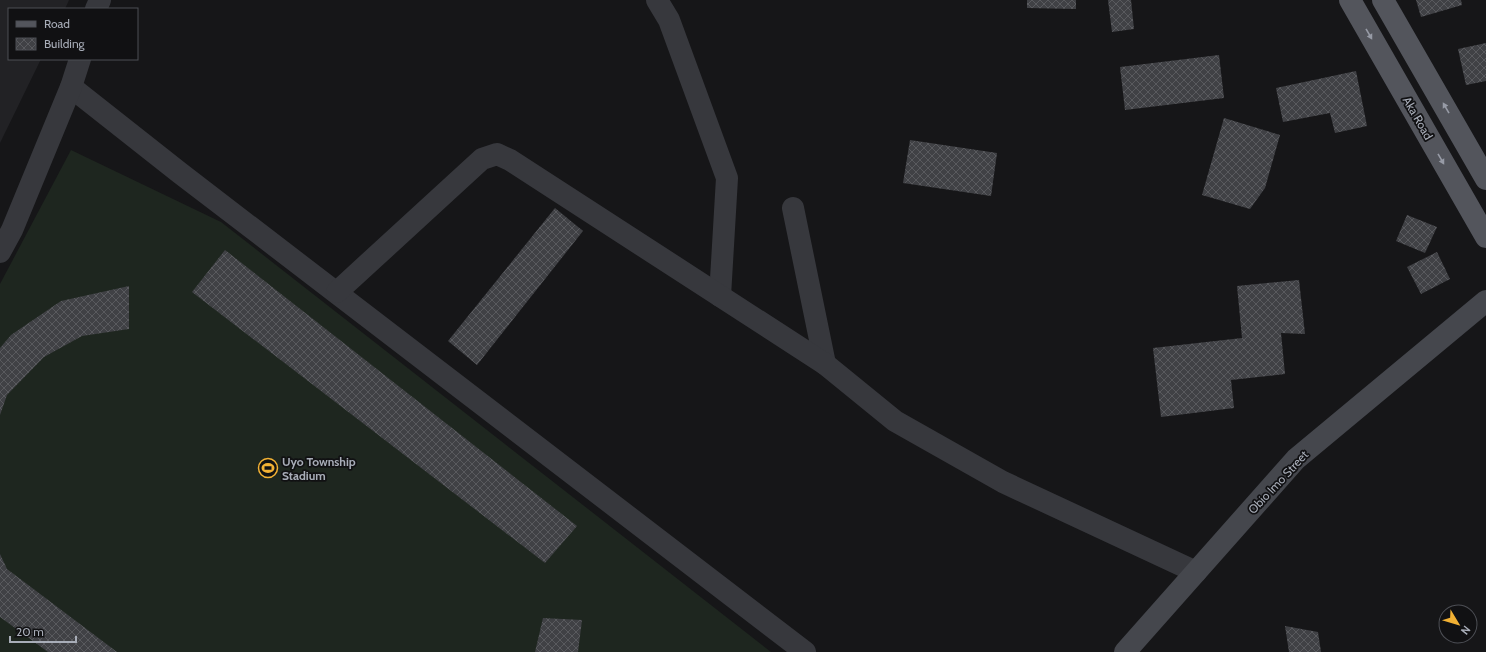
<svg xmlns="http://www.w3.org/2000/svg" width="1486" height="652" font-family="Cabin,sans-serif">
<defs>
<pattern id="building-cross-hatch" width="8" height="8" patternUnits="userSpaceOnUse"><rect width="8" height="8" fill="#404145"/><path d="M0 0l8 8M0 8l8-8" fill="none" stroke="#595a5e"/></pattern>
</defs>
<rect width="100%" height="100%" fill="#161618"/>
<!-- built -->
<path fill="#222225" d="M0,0h69l-4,9h-56v50h32l-41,84z"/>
<!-- pitch -->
<path fill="#1e261f" d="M71,150l150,72 550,430h-771v-368z"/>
<!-- building -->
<g fill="url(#building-cross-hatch)">
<path d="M1027,0h49v9l-49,-1z"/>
<path d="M1108,0h23l3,29 -22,3z"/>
<path d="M1416,0h45l1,5 -41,12z"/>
<path d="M1486,43v38l-20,4 -8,-36z"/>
<path d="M1219,55l5,43 -99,12 -5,-43z"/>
<path d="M1356,71l11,55 -32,7 -5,-20 -47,9 -7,-34z"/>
<path d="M1224,118l56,17 -15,53 -15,21 -48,-14z"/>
<path d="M910,140l87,13 -6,43 -88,-13z"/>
<path d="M555,208l28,23 -106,134 -29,-24z"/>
<path d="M1407,215l30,12 -12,26 -29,-12z"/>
<path d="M225,250l352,276 -32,37 -353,-271z"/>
<path d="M1437,252l13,27 -29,15 -14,-27z"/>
<path d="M1299,280l6,54 -24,-1 4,41 -54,6 3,28 -73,9 -8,-69 89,-10 -5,-52z"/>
<path d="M129,286v43l-47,7 -38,21 -37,38 -7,20v-67l11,-13 50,-34z"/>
<path d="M0,554l7,15 110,83h-69l-48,-35z"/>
<path d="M543,618l39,2 -4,32h-43z"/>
<path d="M1285,626l33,6 3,20h-32z"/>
</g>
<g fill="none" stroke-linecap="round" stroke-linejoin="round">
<!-- street -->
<g stroke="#37383d" stroke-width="22">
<path d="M657,0l12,20 58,158 -7,118"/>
<path d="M96,9l4,-9"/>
<path d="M71,87l109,86 625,479"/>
<path d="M793,208l32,156"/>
<path d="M0,252l12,-22 59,-143 9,-28"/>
<path d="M337,292l145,-133 15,-5 13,6 315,204 70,57 108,61 193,90"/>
</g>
<!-- secondary -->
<path stroke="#45474d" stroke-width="22" d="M1125,652l171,-193 190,-158"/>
<!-- primary -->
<g stroke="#53555c" stroke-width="22">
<path d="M1350,0l136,237"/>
<path d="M1383,0l103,179"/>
</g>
</g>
<!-- one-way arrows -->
<defs><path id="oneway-solid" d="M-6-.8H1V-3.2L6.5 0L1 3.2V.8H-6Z"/></defs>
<g fill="#979ba6">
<use href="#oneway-solid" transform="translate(1369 34) rotate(60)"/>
<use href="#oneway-solid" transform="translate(1446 108) rotate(-120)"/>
<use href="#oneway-solid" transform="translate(1441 159) rotate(60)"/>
</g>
<!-- icons -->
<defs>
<g id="stadium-ring" transform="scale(1)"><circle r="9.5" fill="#111113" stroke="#f2b134" stroke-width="1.5"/><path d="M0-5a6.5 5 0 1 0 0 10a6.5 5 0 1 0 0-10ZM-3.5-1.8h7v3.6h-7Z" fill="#f2b134"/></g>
</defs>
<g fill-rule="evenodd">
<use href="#stadium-ring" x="268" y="468"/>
</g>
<g text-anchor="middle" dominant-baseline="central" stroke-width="3.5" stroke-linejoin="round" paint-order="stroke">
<!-- street labels -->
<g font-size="12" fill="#a8adb8" stroke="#111113">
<text transform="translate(1418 118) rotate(60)">Aka Road</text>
<text transform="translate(1278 482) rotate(-47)">Obio Imo Street</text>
</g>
<!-- poi labels -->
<g font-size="12" font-weight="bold" fill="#a8adb8" stroke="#111113" text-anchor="start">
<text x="282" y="461">Uyo Township<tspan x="282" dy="14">Stadium</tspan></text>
</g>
</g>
<!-- legend -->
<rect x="8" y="8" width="130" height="52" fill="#111113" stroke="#4d4f55"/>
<rect x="16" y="21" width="20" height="6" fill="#53555c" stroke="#4d4f55"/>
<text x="44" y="28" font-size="12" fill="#a8adb8">Road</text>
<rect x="16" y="38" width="20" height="12" fill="url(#building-cross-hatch)" stroke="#4d4f55"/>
<text x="44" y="48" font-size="12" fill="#a8adb8">Building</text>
<!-- north arrow -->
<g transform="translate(1458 624) rotate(128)"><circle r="19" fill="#111113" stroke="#4d4f55"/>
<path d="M0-3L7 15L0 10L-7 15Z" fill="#f2b134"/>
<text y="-6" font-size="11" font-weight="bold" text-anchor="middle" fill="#a8adb8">N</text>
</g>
<!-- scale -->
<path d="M10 636v6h66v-6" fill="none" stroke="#a8adb8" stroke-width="2"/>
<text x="16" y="636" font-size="12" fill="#a8adb8" stroke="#111113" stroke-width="3" paint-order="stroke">20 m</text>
</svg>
